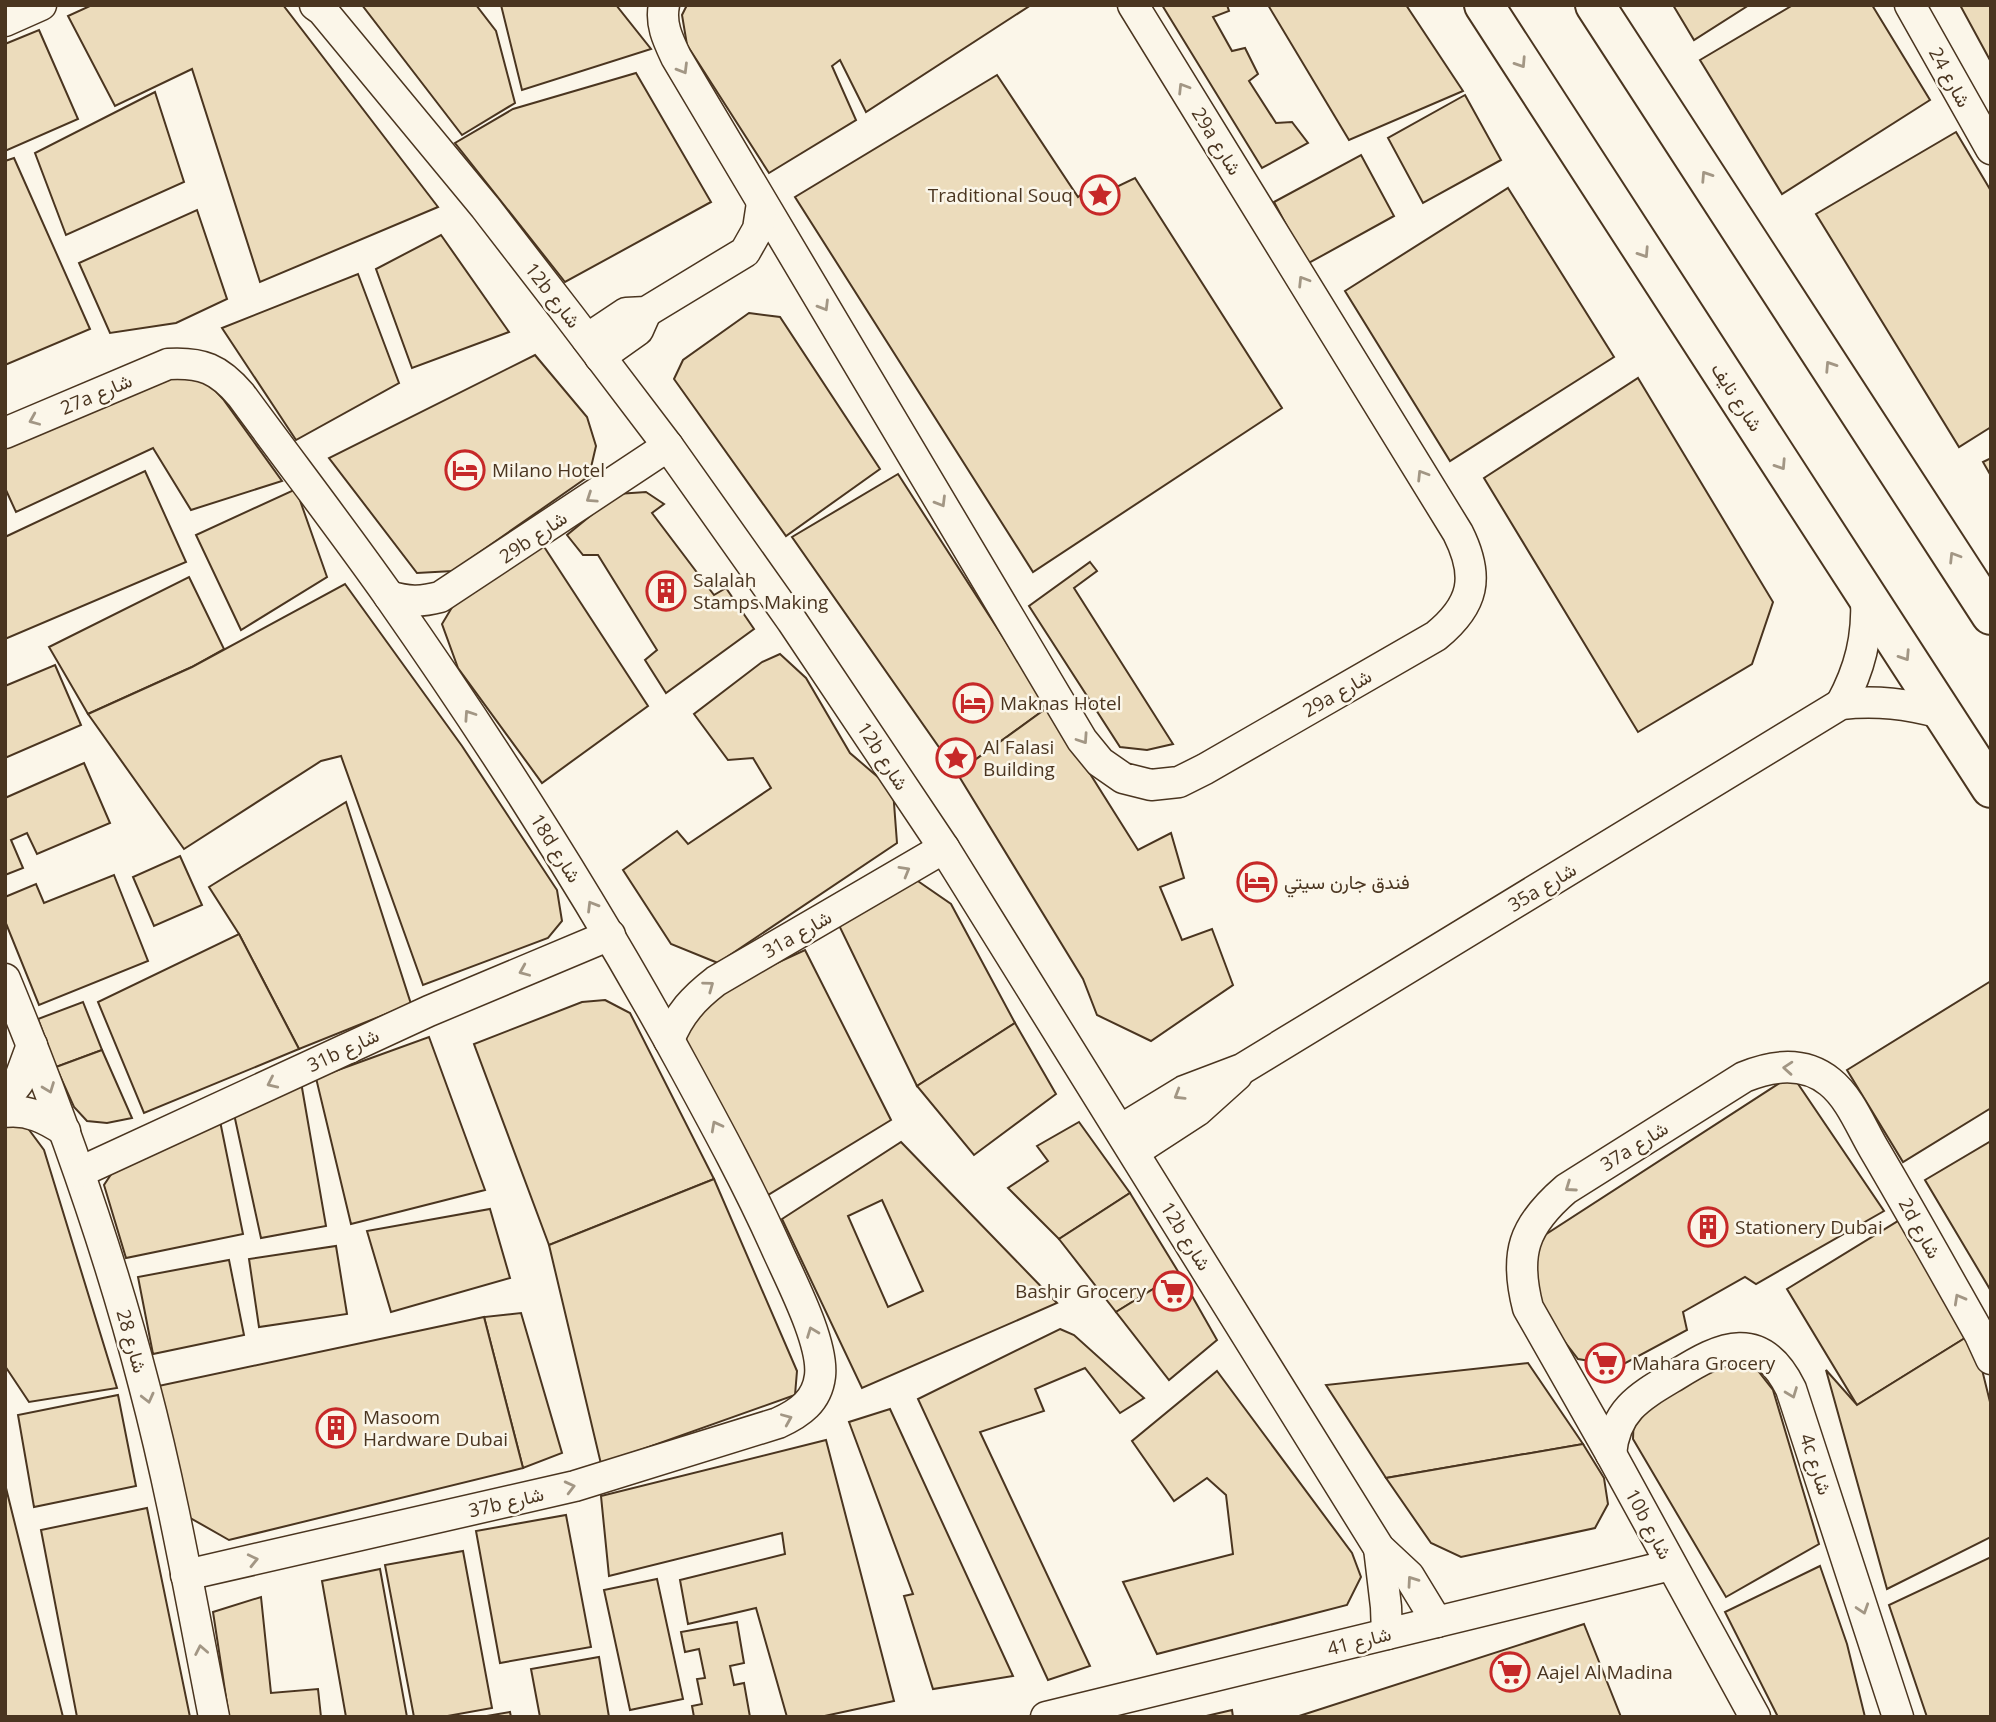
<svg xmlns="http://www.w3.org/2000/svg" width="1996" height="1722" font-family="'Open Sans',Vazirmatn,sans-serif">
<rect width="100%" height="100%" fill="#fbf6e9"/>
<!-- building -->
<g fill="#ecdcbc" stroke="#4a3520" stroke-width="2" fill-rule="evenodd">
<path d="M92,5h191l155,202 -178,75 -68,-213 -77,37 -47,-90z"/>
<path d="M362,5h114l20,26 19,72 -53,32z"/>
<path d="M501,5h115l35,44 -129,41z"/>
<path d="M687,5h344l-165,107 -26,-52 -8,6 24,54 -87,53 -82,-128 -5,-30z"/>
<path d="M1162,5h65l2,6 -16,6 19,34 13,-3 13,26 -9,7 27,42 16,-1 16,21 -46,25z"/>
<path d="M1268,5h138l57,86 -114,49z"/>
<path d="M1673,5h76l-55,35z"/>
<path d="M1793,5h79l58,95 -148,94 -82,-134z"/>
<path d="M1960,5h31v57z"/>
<path d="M39,30l39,89 -73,32v-107z"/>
<path d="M636,73l75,129 -146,80 -110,-139 58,-34z"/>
<path d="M997,75l81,122 18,-14 8,10 31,-15 147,230 -249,164 -238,-375z"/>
<path d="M155,92l29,90 -118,53 -31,-82z"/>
<path d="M1465,95l36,65 -78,43 -35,-65z"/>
<path d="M1956,132l35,59v236l-32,20 -143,-233z"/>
<path d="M1361,155l33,61 -87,48 -33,-62z"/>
<path d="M14,158l76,171 -85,36v-204z"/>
<path d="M1508,188l106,169 -164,104 -105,-170z"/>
<path d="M197,210l30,89 -51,24 -66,10 -31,-70z"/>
<path d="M441,235l68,97 -97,36 -36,-99z"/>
<path d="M358,274l41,109 -103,57 -74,-112z"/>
<path d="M749,313l31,4 100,152 -94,67 -112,-157 9,-19z"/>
<path d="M535,355l52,62 9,29 -7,30 -136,95 -36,2 -88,-115z"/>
<path d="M167,371l33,3 23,25 59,82 -91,29 -38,-62 -137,64 -11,-24v-44z"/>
<path d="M1638,378l135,224 -21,62 -114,68 -154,-254z"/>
<path d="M1991,458v18l-8,-14z"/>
<path d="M145,471l41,91 -181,77v-102z"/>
<path d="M898,474l150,233 -91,66 -165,-236z"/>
<path d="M296,489l31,88 -86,53 -45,-95z"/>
<path d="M646,492l18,12 -12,9 62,82 12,-7 28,41 -88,64 -21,-33 12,-10 -59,-95h-15l-16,-20 50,-41z"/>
<path d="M539,539l109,167 -106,77 -84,-115 -16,-44 18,-30z"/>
<path d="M1090,562l7,9 -23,17 99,156 -26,6 -27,-3 -91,-141z"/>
<path d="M189,577l35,72 -32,18 -104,47 -39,-67z"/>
<path d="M345,584l117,162 95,144 5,31 -14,17 -125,47 -82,-229 -20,5 -137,88 -96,-135 104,-47z"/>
<path d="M780,654l26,24 44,75 43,37 4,53 -179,120 -47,-19 -48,-74 54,-39 11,13 83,-56 -18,-30 -25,2 -34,-46 68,-52z"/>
<path d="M55,665l26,60 -76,33v-72z"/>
<path d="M1048,707l90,143 33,-17 13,45 -24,9 22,53 30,-11 21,56 -82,56 -54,-26 -14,-36 -126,-206z"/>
<path d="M84,763l26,60 -73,31 -10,-21 -16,7 12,28 -18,7v-77z"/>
<path d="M346,802l65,202 -112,45 -60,-115 -30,-47z"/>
<path d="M180,856l22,49 -48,21 -21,-49z"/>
<path d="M114,875l34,86 -109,44 -34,-84v-24l31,-13 8,19z"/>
<path d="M912,877l39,27 64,119 -98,63 -83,-171z"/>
<path d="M239,934l60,115 -155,64 -46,-111z"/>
<path d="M805,950l86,170 -128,78 -87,-152 38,-54z"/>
<path d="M1991,981v127l-88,54 -56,-92z"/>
<path d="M605,1000l25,13 84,166 -165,66 -75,-201 108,-42z"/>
<path d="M83,1002l19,48 -46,17 -18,-48z"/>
<path d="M1015,1023l41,71 -82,61 -57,-69z"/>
<path d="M429,1037l56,153 -134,34 -35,-146z"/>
<path d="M102,1050l30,68 -25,5 -20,-2 -13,-14 -18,-40z"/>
<path d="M1792,1075l92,136 -128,73 -11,-7 -62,35 4,18 -67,36 -42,-7 -40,-52 -4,-65z"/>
<path d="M301,1082l25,144 -65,12 -27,-124z"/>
<path d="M5,1117l19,6 20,27 73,238 -88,14 -24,-36z"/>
<path d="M220,1121l23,113 -117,24 -22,-73 16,-24z"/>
<path d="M1079,1122l51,71 -71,46 -51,-51 40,-27 -11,-15z"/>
<path d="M1991,1141v150l-66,-111z"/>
<path d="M901,1142l156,161 -195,85 -80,-169zM882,1200l41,91 -35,16 -40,-91z"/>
<path d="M714,1179l83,192 -2,24 -194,69 -52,-219z"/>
<path d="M1130,1193l49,80 -63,39 -57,-73z"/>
<path d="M490,1209l20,69 -119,34 -24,-81z"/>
<path d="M1903,1218l70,115 -116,72 -70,-116z"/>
<path d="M336,1246l11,68 -88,13 -10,-68z"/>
<path d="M229,1260l15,75 -91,19 -15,-77z"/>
<path d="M1179,1273l38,67 -48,40 -53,-68z"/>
<path d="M521,1313l41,140 -39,15 -39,-151z"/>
<path d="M484,1317l39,151 -294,72 -51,-29 -29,-123z"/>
<path d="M1060,1329l14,6 70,63 -24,15 -35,-45 -50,21 9,22 -64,21 110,234 -42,14 -130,-281z"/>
<path d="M1973,1333l18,73v131l-104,52 -61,-219 31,35z"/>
<path d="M1733,1357l22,10 18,23 46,154 -93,53 -93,-158 1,-28z"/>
<path d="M1528,1363l55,81 -197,34 -60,-93z"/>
<path d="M1217,1371l135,182 9,24 -14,28 -190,49 -34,-72 110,-28 -7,-59 -19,-17 -33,23 -42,-60z"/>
<path d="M118,1395l18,91 -102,21 -16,-92z"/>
<path d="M890,1409l123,267 -80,13 -29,-93 9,-2 -64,-172z"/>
<path d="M826,1440l68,261 -74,16h-33l-31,-109 -68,16 -8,-44 105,-26 -3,-21 -173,43 -8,-80z"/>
<path d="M1583,1444l21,34 4,26 -13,24 -134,29 -30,-14 -45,-65z"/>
<path d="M5,1484l58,233h-58z"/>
<path d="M147,1508l43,209h-113l-36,-187z"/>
<path d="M566,1515l25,132 -91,16 -24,-132z"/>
<path d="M463,1551l29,157 -50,9h-28l-29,-152z"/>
<path d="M1991,1557v160h-64l-38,-112z"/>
<path d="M1820,1566l27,78 18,73h-87l-53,-105z"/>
<path d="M380,1569l27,148h-61l-24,-136z"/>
<path d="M657,1579l26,120 -53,11 -26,-120z"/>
<path d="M261,1597l10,96 47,-4 3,28h-92l-16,-105z"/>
<path d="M737,1622l7,41 -14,3 4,19 10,-2 6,34h-56l-2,-11 10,-2 -5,-25 8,-1 -6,-29 -14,3 -4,-20z"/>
<path d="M1584,1624l37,93h-325z"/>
<path d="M599,1657l10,60h-69l-9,-48z"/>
<path d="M1232,1710l1,7h-31z"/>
<path d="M510,1712l1,5h-30z"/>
</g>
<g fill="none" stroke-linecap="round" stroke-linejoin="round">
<!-- minor casing -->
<g stroke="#4a3520" stroke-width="33">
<g id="minor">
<path d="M315,5l7,5 163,197 85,110 98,129 124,175 152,227 435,700 30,28 28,46"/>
<path d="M664,5c-4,19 4,35 12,52l406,683 18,22 23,16 28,7 28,-3 26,-13 231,-133c38,-31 44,-59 22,-103l-325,-528"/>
<path d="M1910,5l81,144"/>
<path d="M5,21l36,-16"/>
<path d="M587,339l39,-26 20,-1 99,-60 13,-23 4,-26"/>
<path d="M600,357l38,-27 8,-18"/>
<path d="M5,433l163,-69c34,-2 51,5 73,31 49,67 100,133 148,201 107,153 208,311 297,475 31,57 62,114 89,174 14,32 49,97 45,131 -3,25 -20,37 -42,47l-203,63 -389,89"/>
<path d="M389,596c19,6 32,6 51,1l228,-151"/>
<path d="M1841,704c19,-35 27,-67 25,-107"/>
<path d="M5,979c55,133 103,267 139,406 29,109 48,221 70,332"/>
<path d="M669,1040c10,-26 25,-42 47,-59l228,-133"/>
<path d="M5,1100l13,-17 14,-38"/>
<path d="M5,1112c23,-3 42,7 60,19"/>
<path d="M1120,1130l64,-39 58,-22 599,-365c36,-4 66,0 100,9"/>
<path d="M1134,1152l63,-41 40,-36"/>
<path d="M80,1172l349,-161 181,-76"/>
<path d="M1611,1454c4,-45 30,-58 65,-79 46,-29 85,-47 115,14l107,328"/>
<path d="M1379,1548l7,59 1,27"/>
<path d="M1046,1717l625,-152"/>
<path d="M1755,1717l-144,-263 -83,-146c-14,-54 -5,-82 38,-119l178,-112c29,-12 60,-16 86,5 20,16 31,45 44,67 36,61 71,124 106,186l11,24"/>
</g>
</g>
<!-- secondary casing -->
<g stroke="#4a3520" stroke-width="42">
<g id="secondary">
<path d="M1484,5l507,783"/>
<path d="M1595,5l396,610"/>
</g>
</g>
<!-- minor -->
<use href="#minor" stroke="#fbf6e9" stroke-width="30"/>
<!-- secondary -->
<use href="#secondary" stroke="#fbf6e9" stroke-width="38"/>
</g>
<!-- one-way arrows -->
<defs><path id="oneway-chevron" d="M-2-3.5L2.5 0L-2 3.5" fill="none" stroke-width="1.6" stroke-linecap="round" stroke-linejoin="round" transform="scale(1.75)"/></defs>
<g stroke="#a29684">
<use href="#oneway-chevron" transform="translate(1521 63) rotate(57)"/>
<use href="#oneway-chevron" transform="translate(683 69) rotate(59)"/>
<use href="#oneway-chevron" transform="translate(1183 88) rotate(-122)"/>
<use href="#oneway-chevron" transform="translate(1706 176) rotate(-123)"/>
<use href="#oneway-chevron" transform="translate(1644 253) rotate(57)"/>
<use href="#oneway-chevron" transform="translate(1303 281) rotate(-122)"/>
<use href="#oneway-chevron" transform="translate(824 306) rotate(59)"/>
<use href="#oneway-chevron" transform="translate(1830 366) rotate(-123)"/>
<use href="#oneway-chevron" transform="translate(34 420) rotate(157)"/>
<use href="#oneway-chevron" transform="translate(1781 465) rotate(57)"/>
<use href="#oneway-chevron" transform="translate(1422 475) rotate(-122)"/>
<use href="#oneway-chevron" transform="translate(591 498) rotate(146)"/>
<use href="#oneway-chevron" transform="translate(941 502) rotate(59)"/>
<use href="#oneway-chevron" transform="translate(1954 557) rotate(-122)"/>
<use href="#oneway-chevron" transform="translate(1905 656) rotate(57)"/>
<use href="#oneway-chevron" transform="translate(469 715) rotate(-124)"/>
<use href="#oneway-chevron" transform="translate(1083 739) rotate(56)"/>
<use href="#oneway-chevron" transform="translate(905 871) rotate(-30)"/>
<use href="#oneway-chevron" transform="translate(592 906) rotate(-121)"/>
<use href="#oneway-chevron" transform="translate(524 971) rotate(157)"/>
<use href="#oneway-chevron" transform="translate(709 986) rotate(-36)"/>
<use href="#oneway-chevron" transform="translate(1788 1068) rotate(-176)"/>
<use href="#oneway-chevron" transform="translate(272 1083) rotate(155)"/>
<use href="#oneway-chevron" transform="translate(49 1088) rotate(69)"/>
<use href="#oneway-chevron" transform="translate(1179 1095) rotate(149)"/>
<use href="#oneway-chevron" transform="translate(716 1126) rotate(-118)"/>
<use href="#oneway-chevron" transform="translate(1570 1187) rotate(145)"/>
<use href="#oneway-chevron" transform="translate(1959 1299) rotate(-119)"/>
<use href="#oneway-chevron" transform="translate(812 1332) rotate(-111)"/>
<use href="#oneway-chevron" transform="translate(1792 1393) rotate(69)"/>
<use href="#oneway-chevron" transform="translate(148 1398) rotate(76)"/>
<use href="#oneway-chevron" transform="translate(787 1419) rotate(-23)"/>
<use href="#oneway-chevron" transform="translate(570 1487) rotate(-14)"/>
<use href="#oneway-chevron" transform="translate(253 1560) rotate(-13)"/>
<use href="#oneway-chevron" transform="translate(1412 1581) rotate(-125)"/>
<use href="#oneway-chevron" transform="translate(1863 1609) rotate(72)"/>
<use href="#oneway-chevron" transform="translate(201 1650) rotate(-101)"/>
</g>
<!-- icons -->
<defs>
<g id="sight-ring" transform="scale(2.0125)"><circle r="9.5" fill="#fbf6e9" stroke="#c62828" stroke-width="1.5"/><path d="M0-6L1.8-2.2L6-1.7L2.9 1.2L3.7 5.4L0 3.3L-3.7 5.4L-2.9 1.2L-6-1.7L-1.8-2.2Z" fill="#c62828"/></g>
<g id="hotel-ring" transform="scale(2.0125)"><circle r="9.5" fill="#fbf6e9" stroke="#c62828" stroke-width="1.5"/><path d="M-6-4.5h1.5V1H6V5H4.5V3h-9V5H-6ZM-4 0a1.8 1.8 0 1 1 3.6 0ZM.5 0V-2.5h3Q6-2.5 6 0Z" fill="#c62828"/></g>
<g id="building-ring" transform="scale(2.0125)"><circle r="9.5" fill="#fbf6e9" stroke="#c62828" stroke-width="1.5"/><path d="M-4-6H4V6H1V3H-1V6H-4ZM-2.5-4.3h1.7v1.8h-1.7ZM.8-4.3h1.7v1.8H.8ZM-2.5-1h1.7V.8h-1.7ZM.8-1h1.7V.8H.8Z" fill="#c62828"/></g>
<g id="supermarket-ring" transform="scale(2.0125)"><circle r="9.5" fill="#fbf6e9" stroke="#c62828" stroke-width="1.5"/><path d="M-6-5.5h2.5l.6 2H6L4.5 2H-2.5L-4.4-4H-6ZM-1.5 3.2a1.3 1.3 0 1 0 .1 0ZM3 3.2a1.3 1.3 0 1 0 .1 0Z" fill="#c62828"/></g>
</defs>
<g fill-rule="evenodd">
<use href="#sight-ring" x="1100" y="195"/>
<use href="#hotel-ring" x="465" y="470"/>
<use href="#building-ring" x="666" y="591"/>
<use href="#hotel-ring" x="973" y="703"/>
<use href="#sight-ring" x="956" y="758"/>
<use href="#hotel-ring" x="1257" y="882"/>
<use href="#building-ring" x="1708" y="1227"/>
<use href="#supermarket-ring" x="1173" y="1291"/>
<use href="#supermarket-ring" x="1605" y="1363"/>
<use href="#building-ring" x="336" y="1428"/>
<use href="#supermarket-ring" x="1510" y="1672"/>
</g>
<g text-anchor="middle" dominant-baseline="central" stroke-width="5" stroke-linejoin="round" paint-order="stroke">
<!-- street labels -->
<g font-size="19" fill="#4a3520" stroke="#fbf6e9">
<text transform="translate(1950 77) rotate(61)">شارع 24</text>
<text transform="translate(1217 141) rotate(58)">29a شارع</text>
<text transform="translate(553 295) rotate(52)">12b شارع</text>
<text transform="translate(96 394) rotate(-23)">27a شارع</text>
<text transform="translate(1737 397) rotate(57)">شارع نايف</text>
<text transform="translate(533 537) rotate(-34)">29b شارع</text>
<text transform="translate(1337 693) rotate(-30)">29a شارع</text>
<text transform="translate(883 756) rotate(57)">12b شارع</text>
<text transform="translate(556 848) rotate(58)">18d شارع</text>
<text transform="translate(1542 887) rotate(-31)">35a شارع</text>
<text transform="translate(797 934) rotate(-30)">31a شارع</text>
<text transform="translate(343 1050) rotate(-25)">31b شارع</text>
<text transform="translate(1634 1146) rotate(-32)">37a شارع</text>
<text transform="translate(1920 1228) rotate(61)">2d شارع</text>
<text transform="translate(1186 1236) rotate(58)">12b شارع</text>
<text transform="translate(132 1341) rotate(74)">شارع 28</text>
<text transform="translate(1816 1464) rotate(72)">4c شارع</text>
<text transform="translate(506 1502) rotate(-13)">37b شارع</text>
<text transform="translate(1649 1524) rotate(62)">10b شارع</text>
<text transform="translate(1359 1641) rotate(-14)">شارع 41</text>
</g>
<!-- poi labels -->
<g font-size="19" fill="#4a3520" stroke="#fbf6e9" text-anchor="start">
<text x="1073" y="195" text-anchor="end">Traditional Souq</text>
<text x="492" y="470">Milano Hotel</text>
<text x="693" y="580">Salalah<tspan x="693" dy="22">Stamps Making</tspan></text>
<text x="1000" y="703">Maknas Hotel</text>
<text x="983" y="747">Al Falasi<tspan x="983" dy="22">Building</tspan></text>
<text x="1284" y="882">فندق جارن سيتي</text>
<text x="1735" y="1227">Stationery Dubai</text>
<text x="1146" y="1291" text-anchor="end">Bashir Grocery</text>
<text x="1632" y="1363">Mahara Grocery</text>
<text x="363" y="1417">Masoom<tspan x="363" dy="22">Hardware Dubai</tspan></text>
<text x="1537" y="1672">Aajel Al Madina</text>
</g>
</g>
<!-- border -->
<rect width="1996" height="1722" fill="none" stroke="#4a3520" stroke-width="14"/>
</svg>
